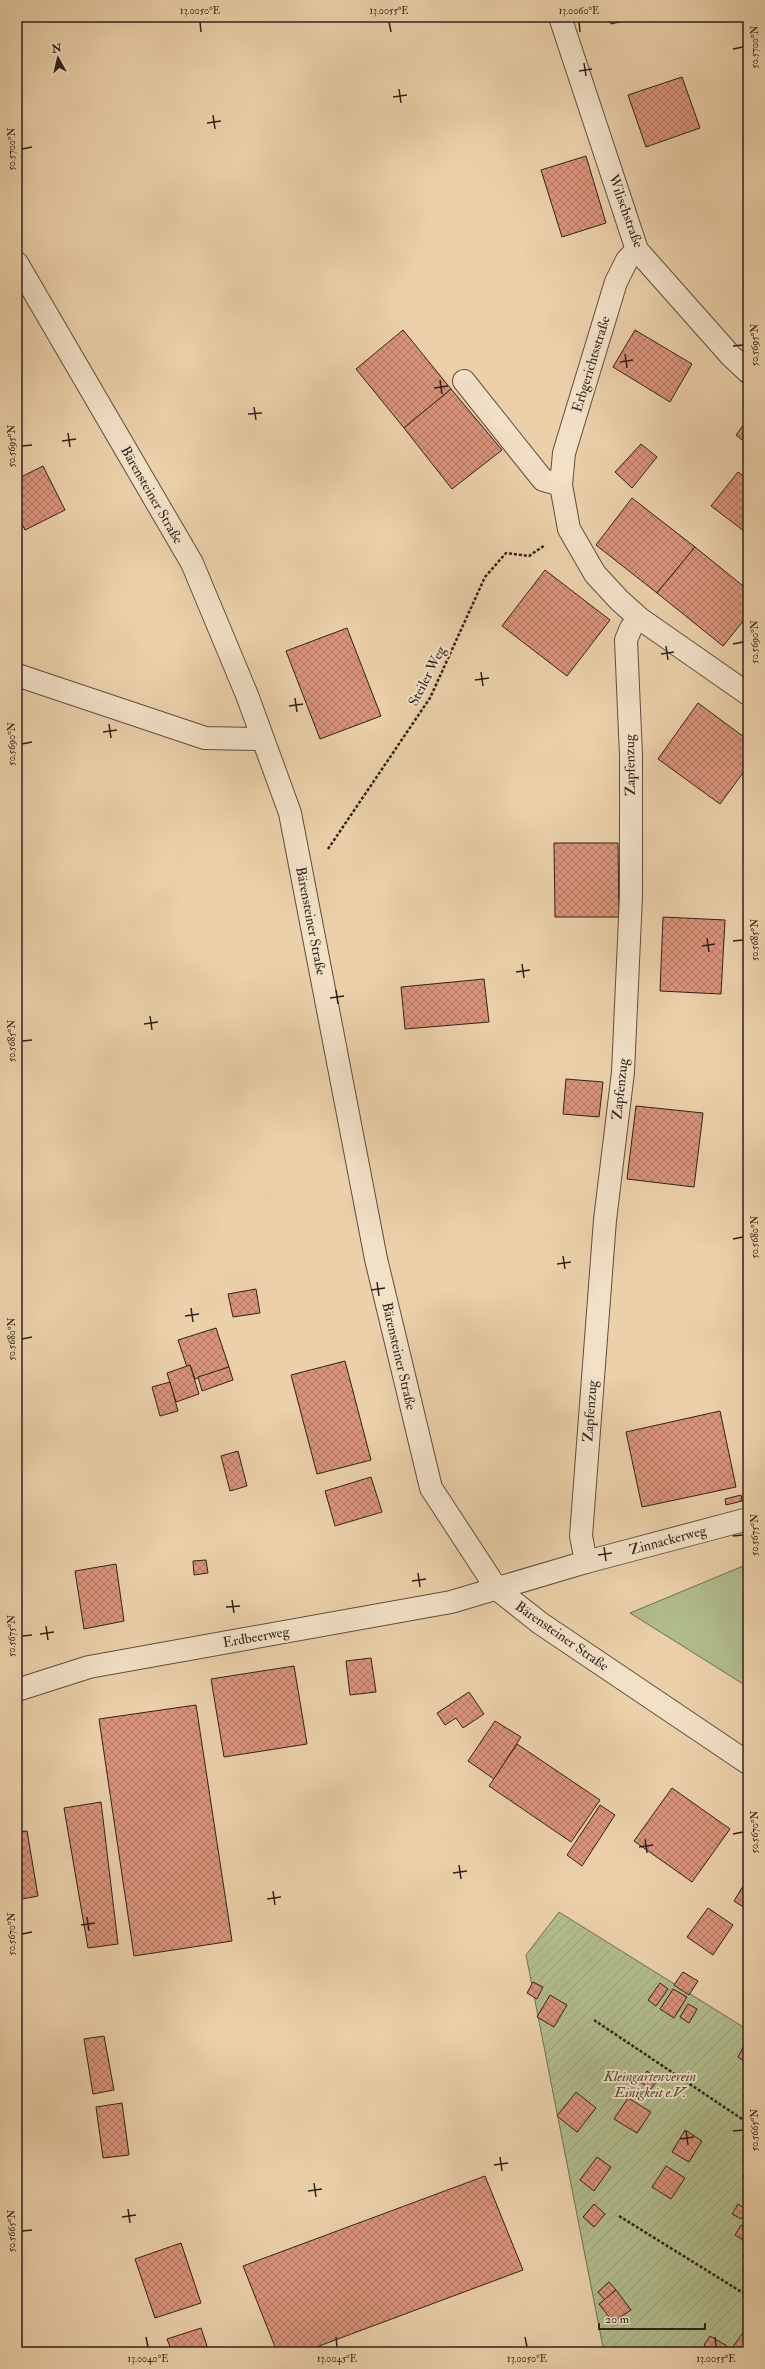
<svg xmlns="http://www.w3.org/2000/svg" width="765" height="2369" font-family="'IM FELL Double Pica',serif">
<defs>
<pattern id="garden-furrows" width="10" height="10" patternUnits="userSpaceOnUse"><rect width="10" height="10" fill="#b1bc8d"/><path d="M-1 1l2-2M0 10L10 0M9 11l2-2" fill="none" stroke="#99a179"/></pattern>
<pattern id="building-cross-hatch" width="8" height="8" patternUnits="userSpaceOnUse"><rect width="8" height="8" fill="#da937b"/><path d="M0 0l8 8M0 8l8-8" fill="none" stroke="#b17864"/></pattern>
</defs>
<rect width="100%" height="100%" fill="#ebd0a9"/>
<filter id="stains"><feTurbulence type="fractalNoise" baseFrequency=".005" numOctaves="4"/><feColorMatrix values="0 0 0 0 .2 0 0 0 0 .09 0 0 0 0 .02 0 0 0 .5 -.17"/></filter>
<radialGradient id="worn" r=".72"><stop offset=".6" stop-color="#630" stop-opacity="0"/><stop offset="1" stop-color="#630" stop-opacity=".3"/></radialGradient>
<!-- garden -->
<path fill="url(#garden-furrows)" stroke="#706f55" d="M559,1912l189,118v322h-144l-78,-397z"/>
<!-- pitch -->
<path fill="#b1bc8d" stroke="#706f55" d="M748,1564v123l-118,-74z"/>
<!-- building -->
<g fill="url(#building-cross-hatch)" stroke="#2e221d">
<path d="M609,17h32l-30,7z"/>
<path d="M682,77l18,51 -54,19 -18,-52z"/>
<path d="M586,156l20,67 -44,14 -21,-67z"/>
<path d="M403,330l48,59 -47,39 -48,-59z"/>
<path d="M635,330l57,34 -22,38 -57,-35z"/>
<path d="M451,389l51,61 -50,39 -48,-61z"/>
<path d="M748,419v26l-12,-10z"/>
<path d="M641,444l16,13 -25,31 -17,-16z"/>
<path d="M43,466l22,44 -40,20 -8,-16v-35z"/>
<path d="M738,472l10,7v55l-37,-28z"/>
<path d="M632,498l63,49 -38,46 -61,-48z"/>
<path d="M695,547l53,43v25l-25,31 -66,-53z"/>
<path d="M545,570l65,50 -43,56 -65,-50z"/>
<path d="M347,628l34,88 -61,23 -34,-88z"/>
<path d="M698,703l50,37v26l-28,38 -62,-45z"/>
<path d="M554,843h64l1,74h-64z"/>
<path d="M663,917l62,3 -4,74 -61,-3z"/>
<path d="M484,979l5,43 -84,7 -4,-42z"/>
<path d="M566,1079l37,3 -4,35 -36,-3z"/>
<path d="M636,1106l67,7 -9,74 -67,-8z"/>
<path d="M256,1289l4,24 -27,4 -5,-23z"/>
<path d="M216,1328l13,39 -34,12 -5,-14 -3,2 -9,-27z"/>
<path d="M345,1361l26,99 -54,14 -26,-99z"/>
<path d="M190,1365l9,29 -23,8 -9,-29z"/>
<path d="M229,1367l4,13 -31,11 -4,-14z"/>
<path d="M170,1382l8,29 -18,5 -8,-29z"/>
<path d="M720,1411l16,76 -94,20 -16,-75z"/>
<path d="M238,1451l9,35 -17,5 -9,-35z"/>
<path d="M371,1477l11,35 -47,14 -10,-35z"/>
<path d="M741,1495l1,6 -16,4 -1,-6z"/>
<path d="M206,1560l2,13 -14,2 -1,-14z"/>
<path d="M116,1564l8,57 -40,8 -9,-58z"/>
<path d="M371,1658l5,34 -26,3 -4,-34z"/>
<path d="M294,1666l13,78 -83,13 -13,-78z"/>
<path d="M469,1692l15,22 -21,14 -7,-10 -11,7 -8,-12z"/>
<path d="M196,1705l36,236 -98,15 -35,-237z"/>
<path d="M495,1721l26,16 -27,42 -26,-18z"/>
<path d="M517,1744l83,56 -29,42 -82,-56z"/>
<path d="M672,1788l58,41 -38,53 -58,-41z"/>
<path d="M101,1802l17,142 -30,4 -24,-140z"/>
<path d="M600,1805l15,10 -33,51 -15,-11z"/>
<path d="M27,1831l11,65 -21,4v-68z"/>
<path d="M748,1878v32l-14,-9z"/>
<path d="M708,1908l25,17 -20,30 -26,-18z"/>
<path d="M683,1972l15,9 -9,14 -15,-10z"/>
<path d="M533,1982l10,5 -6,12 -10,-6z"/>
<path d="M660,1983l8,6 -12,17 -8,-6z"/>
<path d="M673,1989l14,8 -13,21 -14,-9z"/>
<path d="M550,1995l17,10 -13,22 -17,-10z"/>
<path d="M688,2004l9,5 -8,14 -9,-6z"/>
<path d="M104,2036l10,54 -21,4 -9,-55z"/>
<path d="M745,2044l3,1 -1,18 -9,-6z"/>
<path d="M647,2071l11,8 -7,10 -11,-7z"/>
<path d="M576,2092l20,16 -19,24 -20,-16z"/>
<path d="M628,2098l23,14 -14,21 -23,-14z"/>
<path d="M122,2103l7,52 -26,3 -7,-51z"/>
<path d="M685,2130l17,11 -13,21 -17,-10z"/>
<path d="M597,2157l14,10 -17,24 -14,-11z"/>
<path d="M666,2166l19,12 -14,21 -19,-12z"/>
<path d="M485,2176l38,94 -220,82h-26l-34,-86z"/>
<path d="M594,2204l11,10 -11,13 -11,-10z"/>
<path d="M738,2204l9,6 -6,9 -9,-5z"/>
<path d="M741,2225l7,5v13l-13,-8z"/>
<path d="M181,2243l20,60 -46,15 -20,-59z"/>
<path d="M609,2282l7,8 -11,10 -7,-8z"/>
<path d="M616,2290l15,20 -18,12 -14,-18z"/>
<path d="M201,2328l8,24h-37l-5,-13z"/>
<path d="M744,2331l4,2v19h-16l-2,-1z"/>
<path d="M710,2336l17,10 -4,6h-9l-10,-7z"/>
</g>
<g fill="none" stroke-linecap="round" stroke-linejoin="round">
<!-- street casing -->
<g stroke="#5d4e40" stroke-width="24">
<g id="street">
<path d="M560,17l77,233 94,106 17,16"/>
<path d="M637,250l-10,10 -11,22 -52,171 -3,32 8,44 26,45 24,26 20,18 109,76"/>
<path d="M17,263l175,300 55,132 43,118 86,446 55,229 66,101 43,34 208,140"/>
<path d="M464,381l79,99 18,5"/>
<path d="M17,675l188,63 57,1"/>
<path d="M586,1562l-5,-26 24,-316 18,-148 8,-176v-140l-5,-116 5,-12 8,-10"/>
<path d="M17,1690l72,-23 362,-65 135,-40 162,-43"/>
</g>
</g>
<!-- path -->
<g stroke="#2e221d" stroke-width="2.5" stroke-dasharray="3 2" stroke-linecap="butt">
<path d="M328,849l102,-151 55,-121 21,-24 23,3 16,-11"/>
<path d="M594,2020l154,103"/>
<path d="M619,2216l129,80"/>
</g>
<!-- street -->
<use href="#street" stroke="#f2e0c7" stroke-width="22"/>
</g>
<!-- ticks -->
<path fill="none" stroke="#2e221d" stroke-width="1.5" d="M200,22l1,10M389,22l2,10M579,22l1,10M733,49l10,-2M584,63l2,13M579,71l13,-2M399,89l2,14M393,97l14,-2M213,115l2,14M207,123l14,-2M22,149l10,-2M733,346l10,-1M625,354l2,14M620,362l13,-2M440,380l2,14M434,388l14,-2M254,407l2,13M248,414l14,-1M68,433l2,14M62,441l14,-2M22,446l10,-1M733,644l10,-2M666,646l2,14M661,654l13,-2M481,672l2,14M475,680l14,-2M295,698l2,14M289,706l14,-2M109,724l2,14M103,732l14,-2M22,744l10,-2M707,938l2,14M733,941l10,-1M702,946l13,-2M522,964l2,14M516,972l14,-2M336,990l2,14M330,998l14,-2M150,1016l2,14M144,1024l14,-2M22,1041l10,-1M733,1239l10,-2M563,1256l2,13M557,1264l14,-2M377,1282l2,14M371,1290l14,-2M191,1308l2,14M185,1316l14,-2M22,1339l10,-2M733,1536l10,-1M604,1547l2,14M598,1555l14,-2M418,1573l2,14M412,1581l14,-2M232,1600l2,13M226,1607l14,-1M46,1626l2,14M40,1634l14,-2M22,1636l10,-1M733,1834l10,-2M645,1839l2,14M639,1847l14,-2M459,1865l2,14M453,1873l14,-2M273,1891l2,14M267,1899l14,-2M87,1917l2,14M81,1925l14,-2M22,1934l10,-2M686,2131l2,14M733,2131l10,-1M680,2139l14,-2M500,2157l2,14M494,2165l14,-2M314,2183l2,14M308,2191l14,-2M128,2209l2,14M122,2217l14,-2M22,2231l10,-1M146,2337l2,10M336,2337l1,10M525,2337l2,10M715,2337l1,10"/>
<g text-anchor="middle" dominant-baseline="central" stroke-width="4" stroke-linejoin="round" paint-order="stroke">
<!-- street labels -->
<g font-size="14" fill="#2e221d" stroke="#f2e0c7">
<text transform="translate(626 211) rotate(70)">Wilischstraße</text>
<text transform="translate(591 364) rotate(-73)">Erbgerichtsstraße</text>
<text transform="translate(152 495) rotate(60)">Bärensteiner Straße</text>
<text transform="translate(427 676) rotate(-63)">Steiler Weg</text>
<text transform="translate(630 765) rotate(-91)">Zapfenzug</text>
<text transform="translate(311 921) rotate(79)">Bärensteiner Straße</text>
<text transform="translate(620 1089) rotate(-84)">Zapfenzug</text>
<text transform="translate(399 1356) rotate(77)">Bärensteiner Straße</text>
<text transform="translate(590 1411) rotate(-86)">Zapfenzug</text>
<text transform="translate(668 1540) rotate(-15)">Zinnackerweg</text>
<text transform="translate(562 1636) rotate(35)">Bärensteiner Straße</text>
<text transform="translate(256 1637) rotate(-10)">Erdbeerweg</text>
</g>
<!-- park labels -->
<g font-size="14" font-style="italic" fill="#4f4839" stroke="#f2e0c7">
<text x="650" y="2076">Kleingartenverein<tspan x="650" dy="16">Einigkeit e.V.</tspan></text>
</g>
</g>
<!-- margin -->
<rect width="765" height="2369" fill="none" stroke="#ebd0a9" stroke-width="44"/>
<!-- north arrow -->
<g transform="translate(58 58) rotate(352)" stroke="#f2e0c7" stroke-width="3" paint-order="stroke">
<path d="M0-3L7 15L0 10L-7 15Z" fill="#2e221d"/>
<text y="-6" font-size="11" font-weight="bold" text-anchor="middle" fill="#2e221d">N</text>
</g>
<!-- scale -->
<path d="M599 2323v6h106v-6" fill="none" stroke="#2e221d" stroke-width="2"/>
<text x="605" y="2323" font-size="12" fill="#2e221d" stroke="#f2e0c7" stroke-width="3" paint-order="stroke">20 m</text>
<rect x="22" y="22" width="721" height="2325" fill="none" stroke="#2e221d" stroke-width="1.5"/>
<g font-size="10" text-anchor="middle" fill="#2e221d">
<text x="200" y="14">13.0050°E</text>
<text x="389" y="14">13.0055°E</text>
<text x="579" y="14">13.0060°E</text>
<text transform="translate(754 47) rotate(-90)" y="4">50.5700°N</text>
<text transform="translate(11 149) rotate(-90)" y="4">50.5700°N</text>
<text transform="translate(754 345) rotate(-90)" y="4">50.5695°N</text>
<text transform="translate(11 446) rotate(-90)" y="4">50.5695°N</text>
<text transform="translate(754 642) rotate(-90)" y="4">50.5690°N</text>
<text transform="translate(11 744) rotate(-90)" y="4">50.5690°N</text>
<text transform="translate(754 940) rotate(-90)" y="4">50.5685°N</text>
<text transform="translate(11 1041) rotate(-90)" y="4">50.5685°N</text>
<text transform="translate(754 1237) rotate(-90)" y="4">50.5680°N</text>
<text transform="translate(11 1339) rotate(-90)" y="4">50.5680°N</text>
<text transform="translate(754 1535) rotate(-90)" y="4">50.5675°N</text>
<text transform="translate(11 1636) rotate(-90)" y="4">50.5675°N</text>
<text transform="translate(754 1832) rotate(-90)" y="4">50.5670°N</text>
<text transform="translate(11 1934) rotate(-90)" y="4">50.5670°N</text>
<text transform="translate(754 2130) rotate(-90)" y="4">50.5665°N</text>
<text transform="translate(11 2231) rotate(-90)" y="4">50.5665°N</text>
<text x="148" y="2362">13.0040°E</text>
<text x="337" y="2362">13.0045°E</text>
<text x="527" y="2362">13.0050°E</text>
<text x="716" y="2362">13.0055°E</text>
</g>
<rect width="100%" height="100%" filter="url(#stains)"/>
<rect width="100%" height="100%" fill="url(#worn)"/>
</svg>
